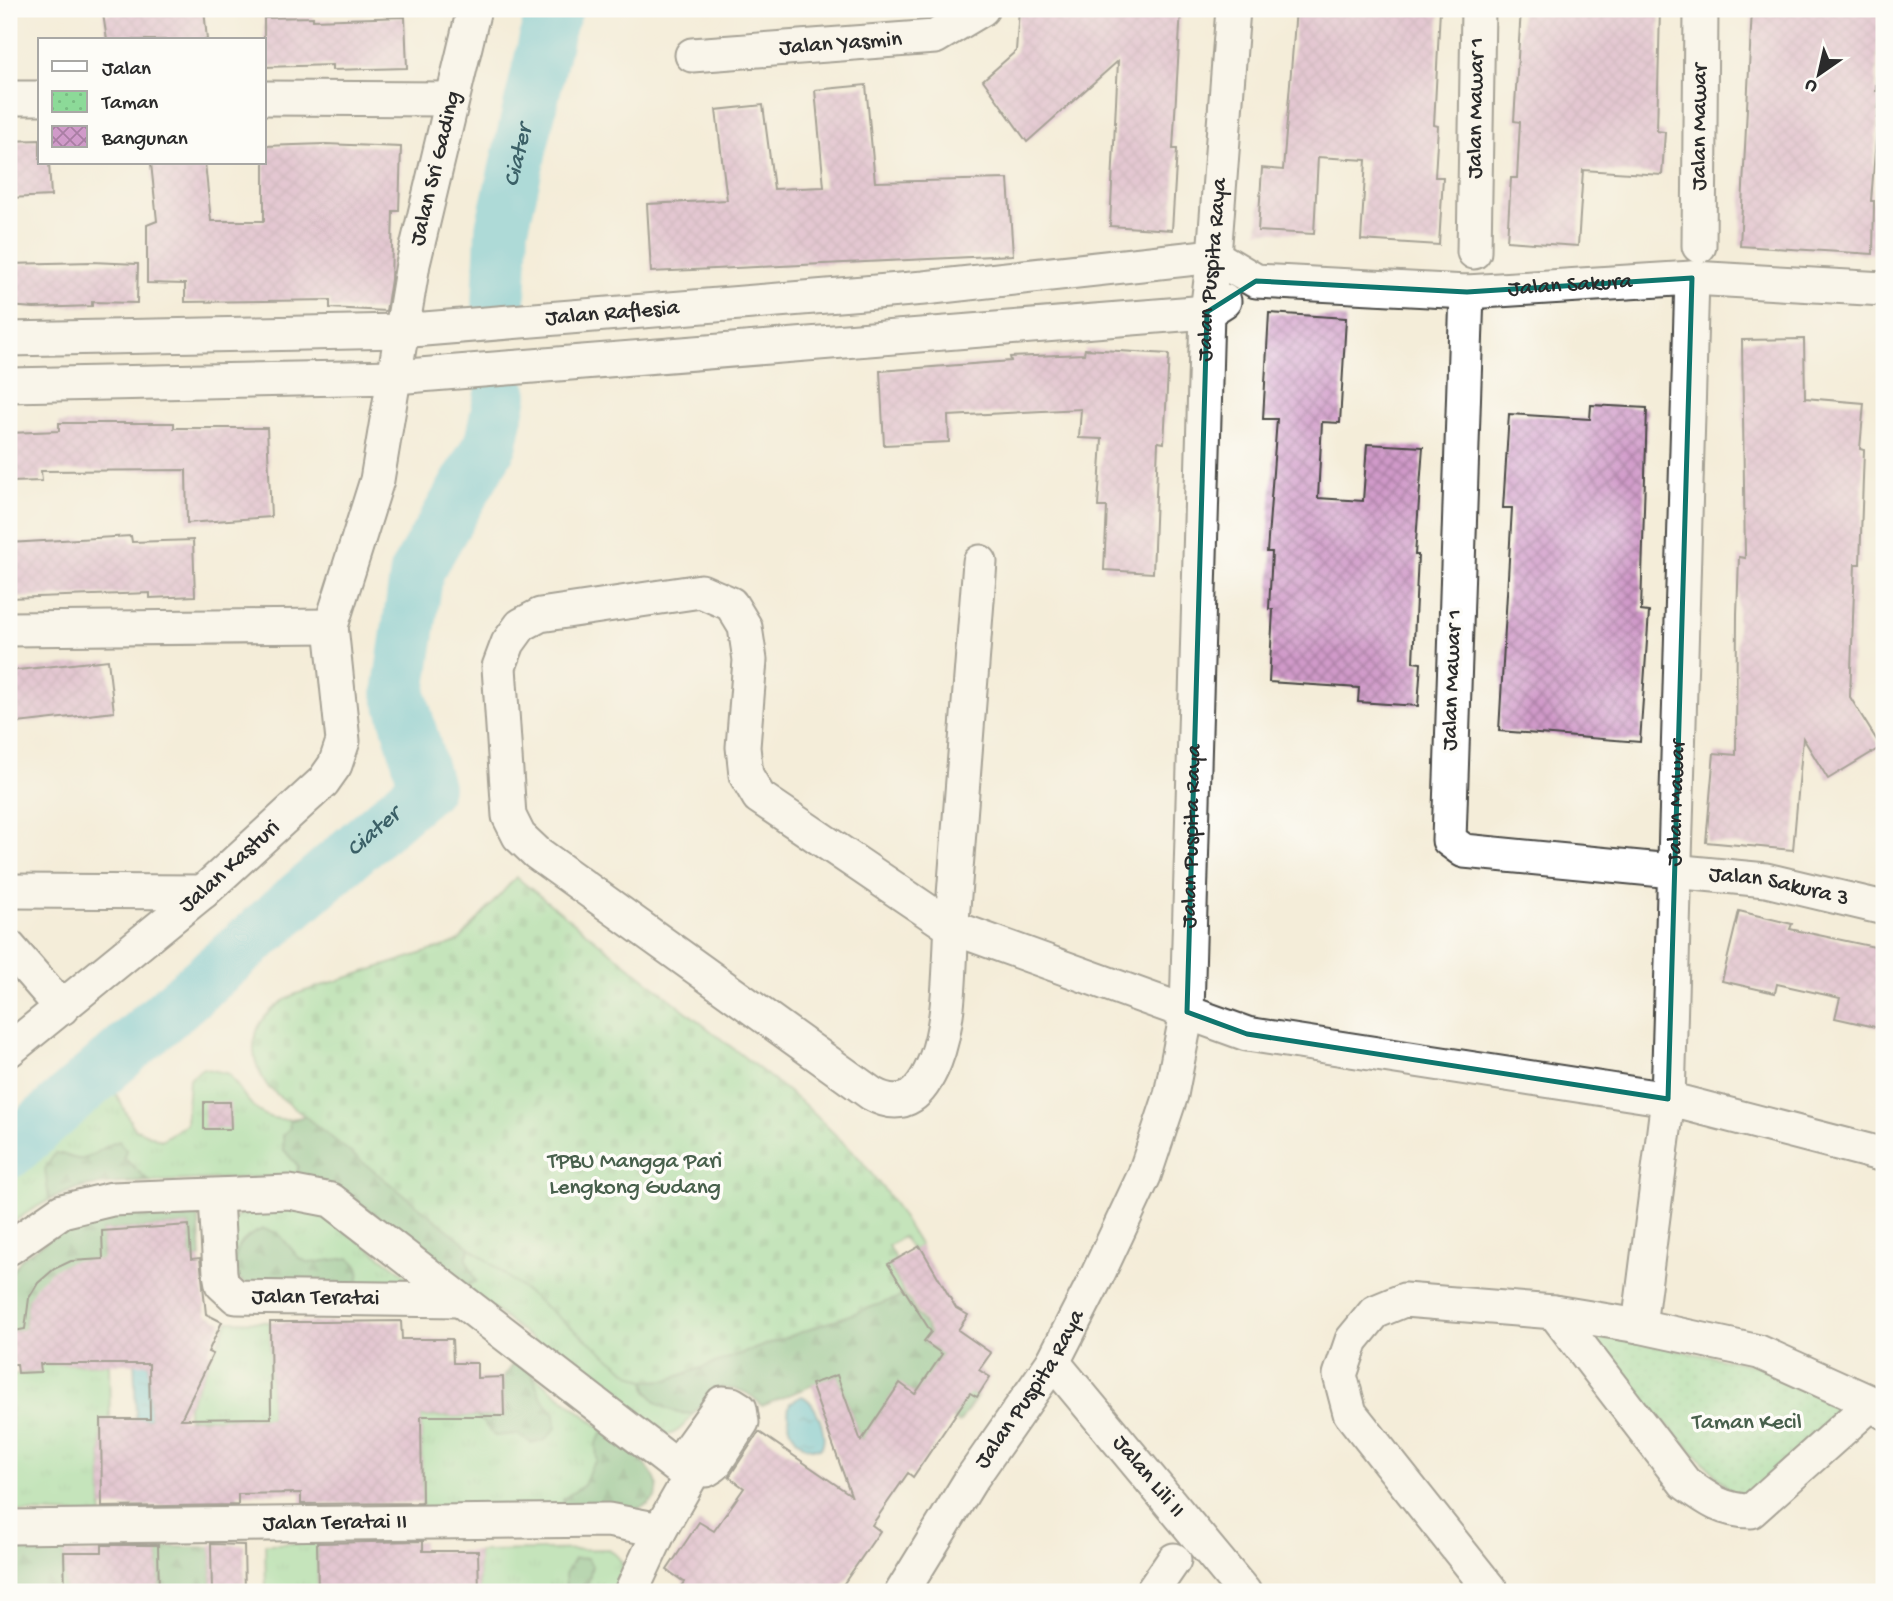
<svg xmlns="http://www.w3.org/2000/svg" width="1893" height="1601" font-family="'Gochi Hand',sans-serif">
<defs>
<pattern id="grass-tufts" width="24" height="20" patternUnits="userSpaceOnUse" patternTransform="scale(1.75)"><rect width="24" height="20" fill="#8cda98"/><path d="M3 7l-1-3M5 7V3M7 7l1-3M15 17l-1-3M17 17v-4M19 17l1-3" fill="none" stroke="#79bb83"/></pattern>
<pattern id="forest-firs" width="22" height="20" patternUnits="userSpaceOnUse" patternTransform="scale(1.75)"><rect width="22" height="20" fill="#71ba80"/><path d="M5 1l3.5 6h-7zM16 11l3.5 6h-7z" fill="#5d9769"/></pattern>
<pattern id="cemetery-stones" width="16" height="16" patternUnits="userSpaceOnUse" patternTransform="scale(1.75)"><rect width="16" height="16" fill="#8cda98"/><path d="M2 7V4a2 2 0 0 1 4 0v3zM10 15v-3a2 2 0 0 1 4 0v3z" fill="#79bb83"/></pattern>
<pattern id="park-dots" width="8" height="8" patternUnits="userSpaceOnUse" patternTransform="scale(1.75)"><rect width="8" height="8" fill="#8cda98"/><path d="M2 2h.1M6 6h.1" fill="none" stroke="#79bb83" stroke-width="1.8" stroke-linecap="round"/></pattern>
<pattern id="water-ripples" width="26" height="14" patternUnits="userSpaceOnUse" patternTransform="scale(1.75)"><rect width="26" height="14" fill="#5ac3d6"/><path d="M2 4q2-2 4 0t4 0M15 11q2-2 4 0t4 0" fill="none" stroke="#4b9fae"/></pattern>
<pattern id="building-cross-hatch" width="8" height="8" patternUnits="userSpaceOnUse" patternTransform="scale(1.75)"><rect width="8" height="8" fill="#d09ac9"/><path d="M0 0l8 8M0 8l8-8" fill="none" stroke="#a97ea3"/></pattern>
</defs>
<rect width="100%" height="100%" fill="#fdfcf7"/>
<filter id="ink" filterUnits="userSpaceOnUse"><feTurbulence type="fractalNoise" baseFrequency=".0143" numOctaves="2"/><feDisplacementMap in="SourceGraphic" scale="14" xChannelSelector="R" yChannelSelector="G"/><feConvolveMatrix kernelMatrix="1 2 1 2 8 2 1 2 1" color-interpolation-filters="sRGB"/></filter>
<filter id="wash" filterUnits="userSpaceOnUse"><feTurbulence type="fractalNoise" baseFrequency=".00686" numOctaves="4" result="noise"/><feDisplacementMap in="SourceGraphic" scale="28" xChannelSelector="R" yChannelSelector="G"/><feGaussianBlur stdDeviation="1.57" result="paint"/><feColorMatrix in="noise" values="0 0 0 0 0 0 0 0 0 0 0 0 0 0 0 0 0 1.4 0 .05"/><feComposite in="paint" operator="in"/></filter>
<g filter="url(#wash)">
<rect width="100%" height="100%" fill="#f4edd9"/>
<!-- grass -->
<g fill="url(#grass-tufts)" stroke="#5c8262" stroke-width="2">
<path d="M203,1068l26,6c22,32 33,54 76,42l324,257 16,8 2,11 30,21 16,1c-10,14 -18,22 -36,23l-316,-247 -28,-11 -26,-3 -185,8c-36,6 -65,19 -93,42v-53l103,-87 22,42 27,12 25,-16 3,-46z"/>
<path d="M314,1208l100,73 -10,7 -171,-13 -2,-53 13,-12z"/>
<path d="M228,1321l42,1 1,96h-83v-12z"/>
<path d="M515,1361l122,95 21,29 -3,12 -7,8 -226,3 -1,-91 82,-1v-39z"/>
<path d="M40,1364h69l1,55 -9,1 1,95 -83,-3 -4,-4 -6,-133 31,-3z"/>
<path d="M317,1543l1,49h-52l-1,-48z"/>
<path d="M608,1549c21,13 16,23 8,43h-137l-1,-41z"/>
</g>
<!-- forest -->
<g fill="url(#forest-firs)" stroke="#4e7256" stroke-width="2">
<path d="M305,1116l165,131 -4,12 10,22 -12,6c-45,-35 -111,-103 -167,-110l1,-11 -14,-16 -1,-15 7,-7 -1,-7z"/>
<path d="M119,1141l7,9 -2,8 24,22 -67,7 -32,12 -4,-30 10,-16c9,0 14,5 23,6 11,2 26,-14 41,-18z"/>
<path d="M193,1211l6,9 2,38 -10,1 -2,-34 -87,6 1,28 -74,39 -4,31 -16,3 2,-59 11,-15 63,-43z"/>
<path d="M263,1229l15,4 21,25 10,5 40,-5c10,8 14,14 7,27l-101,5 -22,-15c2,-25 5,-36 30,-46z"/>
<path d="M905,1295l25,38 -6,9 18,12 -9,13 44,30 -18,26 -59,-39 -39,57 -24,-66 -75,31c-15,-17 -25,-18 -47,-17l-22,25c-22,-1 -43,-9 -48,-33l23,-1z"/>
<path d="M515,1361l18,14 7,21 15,18 1,14 -12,13 -13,2 -14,-9 -22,2 -18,-20h27l-1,-39z"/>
<path d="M604,1431c16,12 69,46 49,69 -6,6 -17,10 -25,11 -21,1 -44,-2 -65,-3v-9l21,-14 7,-18 6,-6 -1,-18z"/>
<path d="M64,1538l1,54h-51l-1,-38 6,-11z"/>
<path d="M158,1547h53l1,45h-53z"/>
<path d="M587,1558l5,8 -6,26h-20l-1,-18 9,-15z"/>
</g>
<!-- cemetery -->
<path fill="url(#cemetery-stones)" stroke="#5c8262" stroke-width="2" d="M516,877l290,229 54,53 31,40 29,47 -8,5 -9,-14 -15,9 8,14 -7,5 16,30 -238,85 -22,1 -16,-8 -360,-285c-28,-40 -16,-73 27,-94l162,-52z"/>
<!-- park -->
<path fill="url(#park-dots)" stroke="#5c8262" stroke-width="2" d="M1575,1330l193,38 84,38 -107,99z"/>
<!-- water -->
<g fill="url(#water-ripples)" stroke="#427780" stroke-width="2">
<path d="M149,1351l1,68h-14l-2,-67z"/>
<path d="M802,1396c14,6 27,39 19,52 -25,4 -38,-24 -31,-45z"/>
</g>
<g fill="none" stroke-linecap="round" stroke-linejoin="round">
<!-- river -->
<g stroke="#5ac3d6" stroke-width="54">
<path id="s1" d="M499,304l3,-76 47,-203 7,-16"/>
<path id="s2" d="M9,1152l417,-365 -27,-94 18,-122 74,-128 10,-48"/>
</g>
</g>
<g id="blocks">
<!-- building -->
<g fill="url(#building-cross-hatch)">
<path d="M141,9h63l3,31h-100l-4,-26z"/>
<path d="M1019,9h162l-8,140h4l-5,81 -62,-4 8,-165 -91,81 -44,-62 33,-29z"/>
<path d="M1296,9h144l-6,116 4,1 -3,51h8l-4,68 -78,-5 5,-80 -48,-3 -4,77 -56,-3 4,-63 21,2z"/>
<path d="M1521,9h139l-3,122 8,1 -3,43 -79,-5 -5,76 -71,-5 4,-63h6l3,-56 -6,-1z"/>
<path d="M1752,9h127l-3,82h4l-9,110h3l-1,53 -133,-8z"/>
<path d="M313,17v3l92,-3 2,51 -75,2v-5l-68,2v-49z"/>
<path d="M866,85l9,97 133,-3 5,76 -362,17 -4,-68 80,-4 -11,-90 47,-5 11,84 50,-2 -9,-97z"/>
<path d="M40,140v23h9l2,33 -42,2v-57z"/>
<path d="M325,144l76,3 -2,64h-6l-2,69 -5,31 -56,-3v-8l-145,2v-18l-38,-1v-58l10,-4 -6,-58h54l6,58h53v-75z"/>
<path d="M91,262l47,2 -1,39 -45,-1v4l-58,2 -25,-2v-42z"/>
<path d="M1269,313l77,5 -6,105 -18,-1 -4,76 45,3 4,-57 56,3 -8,108h3l-5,107 8,1 -3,43 -60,-4 1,-14 -90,-6 4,-72 -4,-1 3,-57h-5l10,-133h-14z"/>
<path d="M1804,339l1,59 59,5 -4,46 4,1 -4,114h-5l-5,133 31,50 -53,32 -25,-41 -10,112 -87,-8 8,-89 22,2 1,-141 2,-57 6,1 -3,-218z"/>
<path d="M1085,349l84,5 -5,89 -6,-1 -5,131 -49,-3 3,-63h-9l4,-68 -23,-1 2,-29 -133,7 1,26 -65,3 -4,-74 131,-10 -1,-4 74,-3z"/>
<path d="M1591,405l56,3 -6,203 8,1 -9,130 -141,-11 13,-223h-9l6,-94 81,5z"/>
<path d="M59,423h115v5h93l4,89 -84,6 -1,-53 -145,1 1,10 -33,1v-49l50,-2z"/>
<path d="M131,536l1,6 61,-2 2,56 -45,2v-5l-141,5v-55z"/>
<path d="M108,660l6,52 -105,12v-53z"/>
<path d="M1739,911l53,13 -2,5 94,20v80l-49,-11 5,-20 -63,-14 -2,9 -53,-12z"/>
<path d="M204,1102h26l1,27h-27z"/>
<path d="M189,1225l2,34 9,-1 6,56 16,8 -14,30 5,2 -32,65 90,-1 -1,-96h53l78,-1 1,18h50l1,24h24v15l26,-1 1,39h-83l1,87 -121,1v-11l-63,1v11l-136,2 -1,-88h49l-1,-55h-109l1,8 -23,1 -1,-9h-8v-32l16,-3 4,-31 9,-15 16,-14 17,-8 32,-2 -1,-28z"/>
<path d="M920,1246l36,62 12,7 -10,15 33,23 -12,17 11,7 -13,20 -7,-4 -57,84 -5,-4 -36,52 8,6 -42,61h-161l7,-10 -17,-12 32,-48 15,9 30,-43 -15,-11 30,-45 92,63 -40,-111 26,-9 24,66 39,-58 15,11 27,-40 -18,-13 7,-9 -43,-68z"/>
<path d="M423,1541v10h55l1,41h-161l-1,-49z"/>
<path d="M211,1544l33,1 1,47h-33z"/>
<path d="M102,1545h56l1,47h-94l-1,-40h38z"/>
</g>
</g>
</g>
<g filter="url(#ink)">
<use href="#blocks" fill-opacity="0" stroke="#494845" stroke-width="2"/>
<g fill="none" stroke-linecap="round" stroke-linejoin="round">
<!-- minor casing -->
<g stroke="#494845" stroke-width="37">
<g id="minor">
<path id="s3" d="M692,55l243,-18 47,-28"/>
<path d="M9,98h31"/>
<path d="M264,98l187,1"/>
<path id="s4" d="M1699,246l2,-237"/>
<path id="s5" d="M1474,252l4,-243"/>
<path id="s6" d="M1467,292l-18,548 15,11 302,29 118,28"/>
<path id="s7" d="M9,339l391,-8 524,-43 290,-32 42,25 211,11 225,-14 192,11"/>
<path d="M9,385l386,-8 812,-65 17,-11"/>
<path d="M980,562c-9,115 -18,230 -27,346 -4,46 -1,111 -18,153 -13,32 -30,51 -63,33l-335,-241 -18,-17 -10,-20 -10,-149 9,-24 13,-18 19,-10 161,-24 30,13 14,23 5,33 -7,87 3,28 13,22 192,130 296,107 421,65 216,56"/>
<path d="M9,629l322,-3"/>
<path d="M9,891l194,1"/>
<path d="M9,947l53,61"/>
<path id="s8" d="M9,1050l194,-158 120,-110 12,-17 8,-24 -12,-115 46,-146 36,-216 61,-255"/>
<path id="s9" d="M216,1197l4,76 2,11 14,13 223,3"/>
<path d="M9,1248l53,-37 50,-12 177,-7 42,8 358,276"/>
<path d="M1554,1312l131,171c22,16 38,28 66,28l121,-108"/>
<path id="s10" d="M1639,1326l29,-227 24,-821"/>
<path id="s11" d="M1053,1362l191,230"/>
<path d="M722,1403l10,1 8,5 2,13 -28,43 -8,5 -10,-3 -8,-9 1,-9z"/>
<path id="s12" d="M9,1527l599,-7 52,10"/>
<path d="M631,1592l29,-62 36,-63"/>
<path id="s13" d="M902,1592l68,-111 83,-119 44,-86 47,-100 27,-81 16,-83 20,-700 7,-56 19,-247"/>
<path d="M1152,1592l22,-32"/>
<path d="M1492,1592l-142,-179 -10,-38 12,-35 23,-28 29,-12 150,12 85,14 120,26 113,51 12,9"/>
</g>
</g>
<!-- minor -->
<use href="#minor" stroke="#fff" stroke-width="33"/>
</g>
</g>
<!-- marked area -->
<path d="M0 0H1893V1601H0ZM1692,278l-24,821 -421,-65 -60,-22 20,-700 49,-31 211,11z" fill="#f4edd9" fill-opacity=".55" fill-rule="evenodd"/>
<path fill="none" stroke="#0f766e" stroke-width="5" stroke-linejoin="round" d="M1692,278l-24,821 -421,-65 -60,-22 20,-700 49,-31 211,11z"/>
<g text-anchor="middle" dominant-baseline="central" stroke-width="7" stroke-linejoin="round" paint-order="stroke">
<!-- street labels -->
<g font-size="23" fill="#2b2b2b" stroke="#fdfcf7">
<text stroke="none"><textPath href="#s3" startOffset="149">Jalan Yasmin</textPath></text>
<text stroke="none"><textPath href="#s5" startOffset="144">Jalan Mawar 1</textPath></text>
<text stroke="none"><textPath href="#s4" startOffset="119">Jalan Mawar</textPath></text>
<text stroke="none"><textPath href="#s8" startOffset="1045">Jalan Sri Gading</textPath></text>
<text stroke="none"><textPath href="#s13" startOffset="1395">Jalan Puspita Raya</textPath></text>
<text stroke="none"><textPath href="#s7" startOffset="1572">Jalan Sakura</textPath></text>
<text stroke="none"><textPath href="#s7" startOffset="604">Jalan Raflesia</textPath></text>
<text transform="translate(1453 680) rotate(-88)">Jalan Mawar 1</text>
<text stroke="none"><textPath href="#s10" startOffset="525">Jalan Mawar</textPath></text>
<text stroke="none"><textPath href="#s13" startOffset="828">Jalan Puspita Raya</textPath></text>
<text stroke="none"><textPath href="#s8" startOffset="287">Jalan Kasturi</textPath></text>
<text stroke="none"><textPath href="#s6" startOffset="884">Jalan Sakura 3</textPath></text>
<text stroke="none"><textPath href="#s9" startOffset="186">Jalan Teratai</textPath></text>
<text stroke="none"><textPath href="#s13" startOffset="240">Jalan Puspita Raya</textPath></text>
<text stroke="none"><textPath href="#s11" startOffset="149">Jalan Lili II</textPath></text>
<text stroke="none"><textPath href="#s12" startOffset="326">Jalan Teratai II</textPath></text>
</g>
<!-- park labels -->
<g font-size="23" fill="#48604c" stroke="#fdfcf7">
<text x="635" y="1162">TPBU Mangga Pari<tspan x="635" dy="26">Lengkong Gudang</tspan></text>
<text x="1747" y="1423">Taman Kecil</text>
</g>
<!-- water labels -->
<g font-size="24" font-style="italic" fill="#3b6067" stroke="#fdfcf7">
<text stroke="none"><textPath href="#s1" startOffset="150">Ciater</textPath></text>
<text stroke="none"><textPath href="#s2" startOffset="485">Ciater</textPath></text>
</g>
</g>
<!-- margin -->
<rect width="1893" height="1601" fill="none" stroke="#fdfcf7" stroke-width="35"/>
<!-- legend -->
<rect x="38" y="38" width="228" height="126" fill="#fdfcf7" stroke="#a9a8a5" stroke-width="2"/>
<rect x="52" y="61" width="35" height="10" fill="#ffffff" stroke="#a9a8a5" stroke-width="2"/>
<text x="102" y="74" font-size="21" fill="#2b2b2b">Jalan</text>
<rect x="52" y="91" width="35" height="21" fill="url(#park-dots)" stroke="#a9a8a5" stroke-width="2"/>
<text x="102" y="108" font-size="21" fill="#2b2b2b">Taman</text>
<rect x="52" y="126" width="35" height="21" fill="url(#building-cross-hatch)" stroke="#a9a8a5" stroke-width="2"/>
<text x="102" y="144" font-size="21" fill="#2b2b2b">Bangunan</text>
<!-- north arrow -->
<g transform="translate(1819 74) rotate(214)" stroke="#fdfcf7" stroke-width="5" paint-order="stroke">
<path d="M0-5L12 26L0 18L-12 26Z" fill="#2b2b2b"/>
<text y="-10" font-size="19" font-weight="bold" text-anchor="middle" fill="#2b2b2b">U</text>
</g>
</svg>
